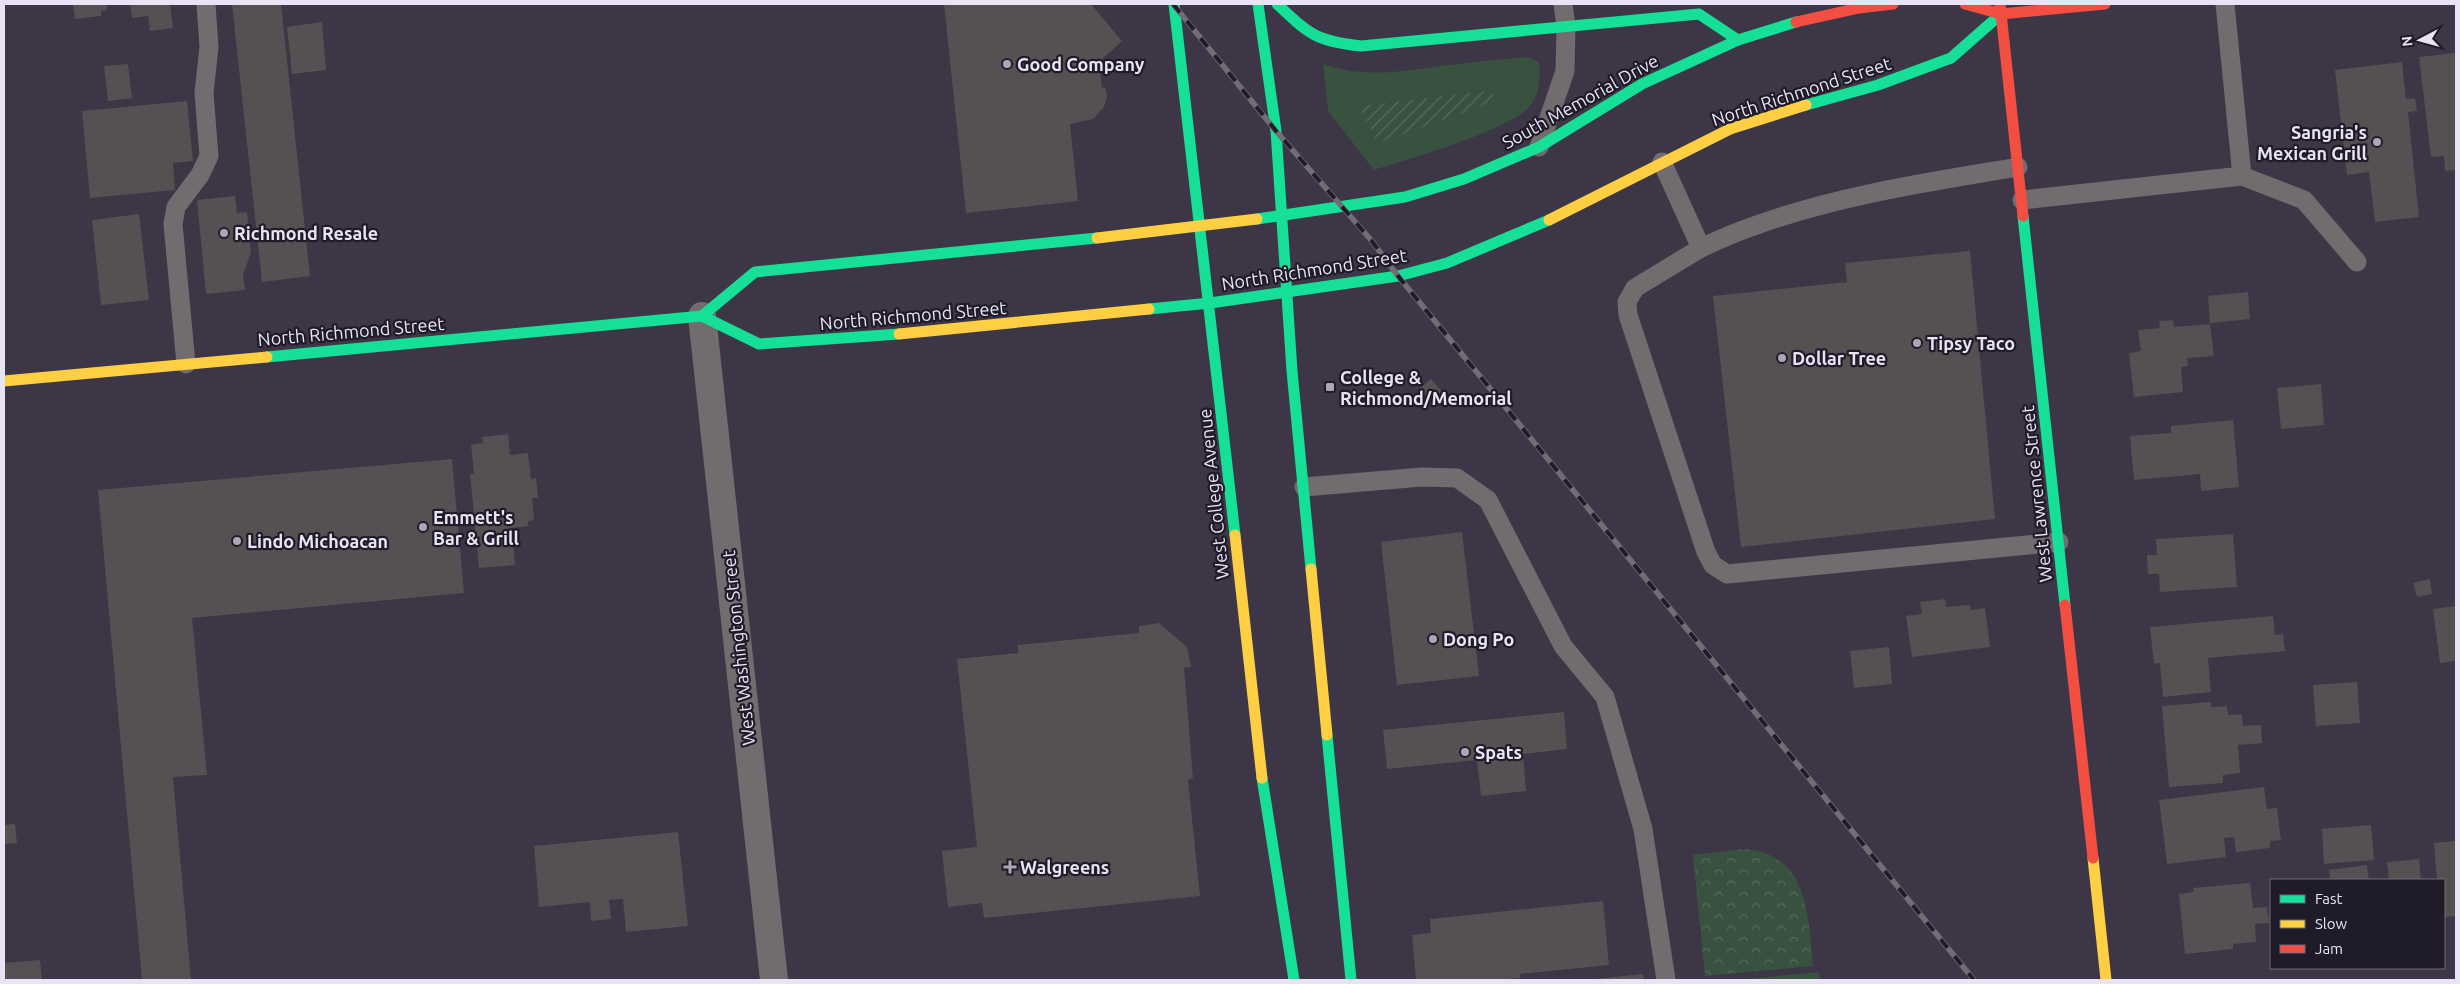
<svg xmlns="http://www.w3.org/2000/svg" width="2460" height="984" font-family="Ubuntu,sans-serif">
<defs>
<pattern id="park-crowns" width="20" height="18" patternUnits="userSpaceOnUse" patternTransform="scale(1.25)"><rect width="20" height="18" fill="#39523f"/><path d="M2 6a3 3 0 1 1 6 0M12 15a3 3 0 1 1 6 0" fill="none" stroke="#566b5b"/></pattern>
<pattern id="garden-furrows" width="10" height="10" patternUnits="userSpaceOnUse" patternTransform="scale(1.25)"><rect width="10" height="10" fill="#39523f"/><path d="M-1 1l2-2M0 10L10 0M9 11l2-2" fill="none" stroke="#566b5b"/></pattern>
</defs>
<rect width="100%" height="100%" fill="#3c3646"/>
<!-- grass -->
<g fill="#39523f" fill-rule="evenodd">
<path d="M1528,57l11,5c1,15 1,32 -9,44 -19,24 -124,54 -156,64l-46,-59 -5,-47c44,15 79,7 125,1 26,-3 53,-6 80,-8zM1492,90l4,11 -136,5z"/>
<path d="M1819,972l1,8h-82z"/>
</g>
<!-- park -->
<path fill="url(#park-crowns)" d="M1745,849c64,5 63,68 68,117l-108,10 -12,-121z"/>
<!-- garden -->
<path fill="url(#garden-furrows)" d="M1492,90l4,11 -118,42 -19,-37z"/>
<!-- building -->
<g fill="#565052">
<path d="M73,4h34v6l-6,1v5l-26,3z"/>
<path d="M130,4h40l3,24 -23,3 -2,-15 -16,2z"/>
<path d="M232,4h49l29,272 -48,6z"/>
<path d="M944,4h147l31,37 -23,21 3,26 3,-1 2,9 -3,11 -11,12 -23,5 8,77 -112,12z"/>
<path d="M322,22l4,48 -34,4 -5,-47z"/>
<path d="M2456,53v117l-11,1 -1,-15 -13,1 -12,-100z"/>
<path d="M2402,62l4,37 9,-1 2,13 -9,1 11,105 -44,5 -6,-50 -22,3 -12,-105z"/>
<path d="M128,64l4,34 -24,3 -4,-35z"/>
<path d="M187,101l6,60 -20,2 2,27 -85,8 -8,-87z"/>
<path d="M235,196l2,17 10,-1 4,40 -8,23 2,15 -39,4 -9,-94z"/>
<path d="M139,214l10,86 -48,5 -9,-85z"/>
<path d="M1970,251l25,268 -254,28 -28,-251 134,-14 -2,-19z"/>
<path d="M2248,292l2,27 -40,4 -2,-27z"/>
<path d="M2173,320l1,7 36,-3 4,32 -27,2 1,8 -7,1 2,25 -49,5 -5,-44 12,-2 -3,-21 22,-2 -1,-7z"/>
<path d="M1431,379l13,15 -13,11 -13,-15z"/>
<path d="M2321,384l3,41 -43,4 -4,-41z"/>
<path d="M2233,420l6,67 -38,4 -1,-17 -66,6 -4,-44 41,-3v-7z"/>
<path d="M508,434l2,21 18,-2 3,26 5,-1 2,20h-6l2,22 -6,1v5l-16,2 3,37 -36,3 -9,-94h4l-3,-29 12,-2 -1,-6z"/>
<path d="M452,459l12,134 -272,25 15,157 -34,2 18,203h-49l-44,-490z"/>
<path d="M1462,532l17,144 -82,9 -16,-143z"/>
<path d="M2233,534l4,53 -77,5 -1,-18h-11l-1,-19h10l-1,-16z"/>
<path d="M2430,579l2,15 -15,3 -4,-14z"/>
<path d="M1945,599l1,8 24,-2v5l15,-2 5,39 -78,10 -6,-41 16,-2 -2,-12z"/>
<path d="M2456,606v55l-16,2 -7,-54z"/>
<path d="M2273,616l2,19 8,-1 2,17 -77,7 3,34 -48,5 -3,-34 -6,1 -4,-37z"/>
<path d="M1159,623l28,24 4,20 -7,1 9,110 -5,2 12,116 -216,22 -2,-15 -34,4 -6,-56 35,-4 -20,-188 61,-6v-8l121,-12v-7z"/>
<path d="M1889,647l3,37 -38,4 -4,-37z"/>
<path d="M2357,682l3,41 -44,3 -3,-41z"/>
<path d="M2211,702v5l16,-1 1,9 14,-1 1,12 18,-1 1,18 -24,2 2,28 -17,2v8l-54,4 -7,-81z"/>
<path d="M1564,712l3,37 -44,5 3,37 -45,5 -4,-36 -90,9 -4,-39z"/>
<path d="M2264,787l3,22 10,-1 4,32 -11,1v7l-34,4 -2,-15 -10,1 2,19 -59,7 -8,-64z"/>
<path d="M15,824l2,19 -13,1v-19z"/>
<path d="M2371,825l3,35 -50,4 -2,-35z"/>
<path d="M678,832l10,94 -62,6 -3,-33 -14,1 2,19 -20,2 -1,-19 -51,5 -5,-61z"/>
<path d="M2456,841v75l-12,1v-37h-7l-3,-37z"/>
<path d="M2419,859l2,21h-32l-2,-18z"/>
<path d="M2367,865l2,15h-39l-1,-10z"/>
<path d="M2250,883l3,25 14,-1 2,16 -14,1 1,18 -23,2v5l-48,5 -6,-60 15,-2 -1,-4z"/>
<path d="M1603,901l6,64 -89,9v4l-21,2h-83l-4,-45 19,-2 -1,-14z"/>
<path d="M40,960l2,20h-38v-17z"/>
<path d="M1643,974l1,6h-49v-1z"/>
</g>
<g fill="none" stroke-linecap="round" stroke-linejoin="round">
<!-- lane -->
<g stroke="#726c6f" stroke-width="19">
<path d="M1539,147l26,-76 1,-45 -3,-22"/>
<path d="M1662,162l39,86c17,-8 35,-16 53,-22 85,-31 176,-44 264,-59"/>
<path d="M2242,176l62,24 53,62"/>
<path d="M2022,200l220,-24 -17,-172"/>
<path d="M1701,248l-66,40 -8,14 1,13 78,237 7,13 14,9 332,-32"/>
<path d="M186,364l-13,-140 3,-17 24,-32 9,-19 -5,-63 5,-46 -3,-43"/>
<path d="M1304,487l118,-10 35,1 31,22 75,146 42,51 38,132 23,151"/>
</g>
<!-- street -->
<path stroke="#726c6f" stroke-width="28" d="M702,316l72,664"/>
<!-- fast -->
<g stroke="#16e098" stroke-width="11">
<path d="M1174,4l61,531"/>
<path d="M1258,4l18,127 16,240 19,198"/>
<path d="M1277,4c32,30 38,37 84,42l338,-32 39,26"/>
<path d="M1806,105l72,-20 73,-27 50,-44"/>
<path d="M2023,216l42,389"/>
<path d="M1257,219l148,-22 59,-18 75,-32 103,-63 96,-44 58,-18"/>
<path d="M1149,309l61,-6 188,-27 49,-13 102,-43"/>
<path d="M702,316l53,-44 342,-34"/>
<path d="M267,357l435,-41 57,28 140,-10"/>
<path d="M1327,735l24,245"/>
<path d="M1262,778l32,202"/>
</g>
<!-- slow -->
<g stroke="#ffcf43" stroke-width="11">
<path d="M1549,220l181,-91 76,-24"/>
<path d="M1097,238l160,-19"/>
<path d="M899,334l250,-25"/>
<path d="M4,381l263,-24"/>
<path d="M1235,535l27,243"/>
<path d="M1311,569l16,166"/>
<path d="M2093,858l13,122"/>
</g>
<!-- jam -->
<g stroke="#f24e42" stroke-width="11">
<path d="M1965,4l36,10 104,-10"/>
<path d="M2000,4l23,212"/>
<path d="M1796,22l63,-14 34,-4"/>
<path d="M2065,605l28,253"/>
</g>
<!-- rail casing -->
<g stroke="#726d75" stroke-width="5.5">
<path id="rail" d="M1173,4l103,127 95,109 27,36 576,704"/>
</g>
<!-- rail -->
<use href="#rail" stroke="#1f1b28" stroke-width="4" stroke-dasharray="11" stroke-linecap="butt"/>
</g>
<!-- markers -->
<g fill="#aca6b8" stroke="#1f1b28" stroke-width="2">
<circle cx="1007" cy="64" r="5"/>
<circle cx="2377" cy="142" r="5"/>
<circle cx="224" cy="233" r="5"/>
<circle cx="1917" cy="343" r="5"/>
<circle cx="1782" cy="358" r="5"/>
<rect x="1325" y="382" width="10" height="10" rx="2.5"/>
<circle cx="423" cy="527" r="5"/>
<circle cx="237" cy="541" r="5"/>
<circle cx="1433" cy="639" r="5"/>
<circle cx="1465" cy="752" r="5"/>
<path d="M1007.5 859.5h5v5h5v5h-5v5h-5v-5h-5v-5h5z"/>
</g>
<g text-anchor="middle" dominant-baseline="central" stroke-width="4.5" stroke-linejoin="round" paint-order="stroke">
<!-- poi labels -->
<g font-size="18" font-weight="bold" fill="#e8e3f5" stroke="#1f1b28" text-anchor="start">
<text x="1017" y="64">Good Company</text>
<text x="2367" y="132" text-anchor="end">Sangria's<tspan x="2367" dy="21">Mexican Grill</tspan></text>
<text x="234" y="233">Richmond Resale</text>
<text x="1927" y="343">Tipsy Taco</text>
<text x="1792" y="358">Dollar Tree</text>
<text x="1340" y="377">College &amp;<tspan x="1340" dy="21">Richmond/Memorial</tspan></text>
<text x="433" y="517">Emmett's<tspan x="433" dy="21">Bar &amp; Grill</tspan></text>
<text x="247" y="541">Lindo Michoacan</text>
<text x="1443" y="639">Dong Po</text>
<text x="1475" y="752">Spats</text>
<text x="1020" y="867">Walgreens</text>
</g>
<!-- street labels -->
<g font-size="18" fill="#e8e3f5" stroke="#1f1b28">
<text transform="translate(1801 91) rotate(-18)">North Richmond Street</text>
<text transform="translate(1580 101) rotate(-29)">South Memorial Drive</text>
<text transform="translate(1314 269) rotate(-9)">North Richmond Street</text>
<text transform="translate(913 315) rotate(-5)">North Richmond Street</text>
<text transform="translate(351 331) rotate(-5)">North Richmond Street</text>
<text transform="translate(1213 494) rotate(-96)">West College Avenue</text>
<text transform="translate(2036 494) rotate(-96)">West Lawrence Street</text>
<text transform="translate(738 648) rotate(-96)">West Washington Street</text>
</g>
</g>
<!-- border -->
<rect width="2460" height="984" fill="none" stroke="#e8e3f5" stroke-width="10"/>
<!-- legend -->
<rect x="2270" y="879" width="175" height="90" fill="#1f1b28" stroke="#6f6b7a"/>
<rect x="2280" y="895" width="25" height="8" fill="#16e098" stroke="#6f6b7a"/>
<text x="2315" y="904" font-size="15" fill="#e8e3f5">Fast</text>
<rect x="2280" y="920" width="25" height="8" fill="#ffcf43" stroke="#6f6b7a"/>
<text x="2315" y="929" font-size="15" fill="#e8e3f5">Slow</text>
<rect x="2280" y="945" width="25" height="8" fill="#f24e42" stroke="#6f6b7a"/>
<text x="2315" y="954" font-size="15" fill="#e8e3f5">Jam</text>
<!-- north arrow -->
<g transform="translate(2420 40) rotate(264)" stroke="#1f1b28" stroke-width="4" paint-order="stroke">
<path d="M0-4L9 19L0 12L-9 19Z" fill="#e8e3f5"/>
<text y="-8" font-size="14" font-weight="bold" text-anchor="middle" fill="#e8e3f5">N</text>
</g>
</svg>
